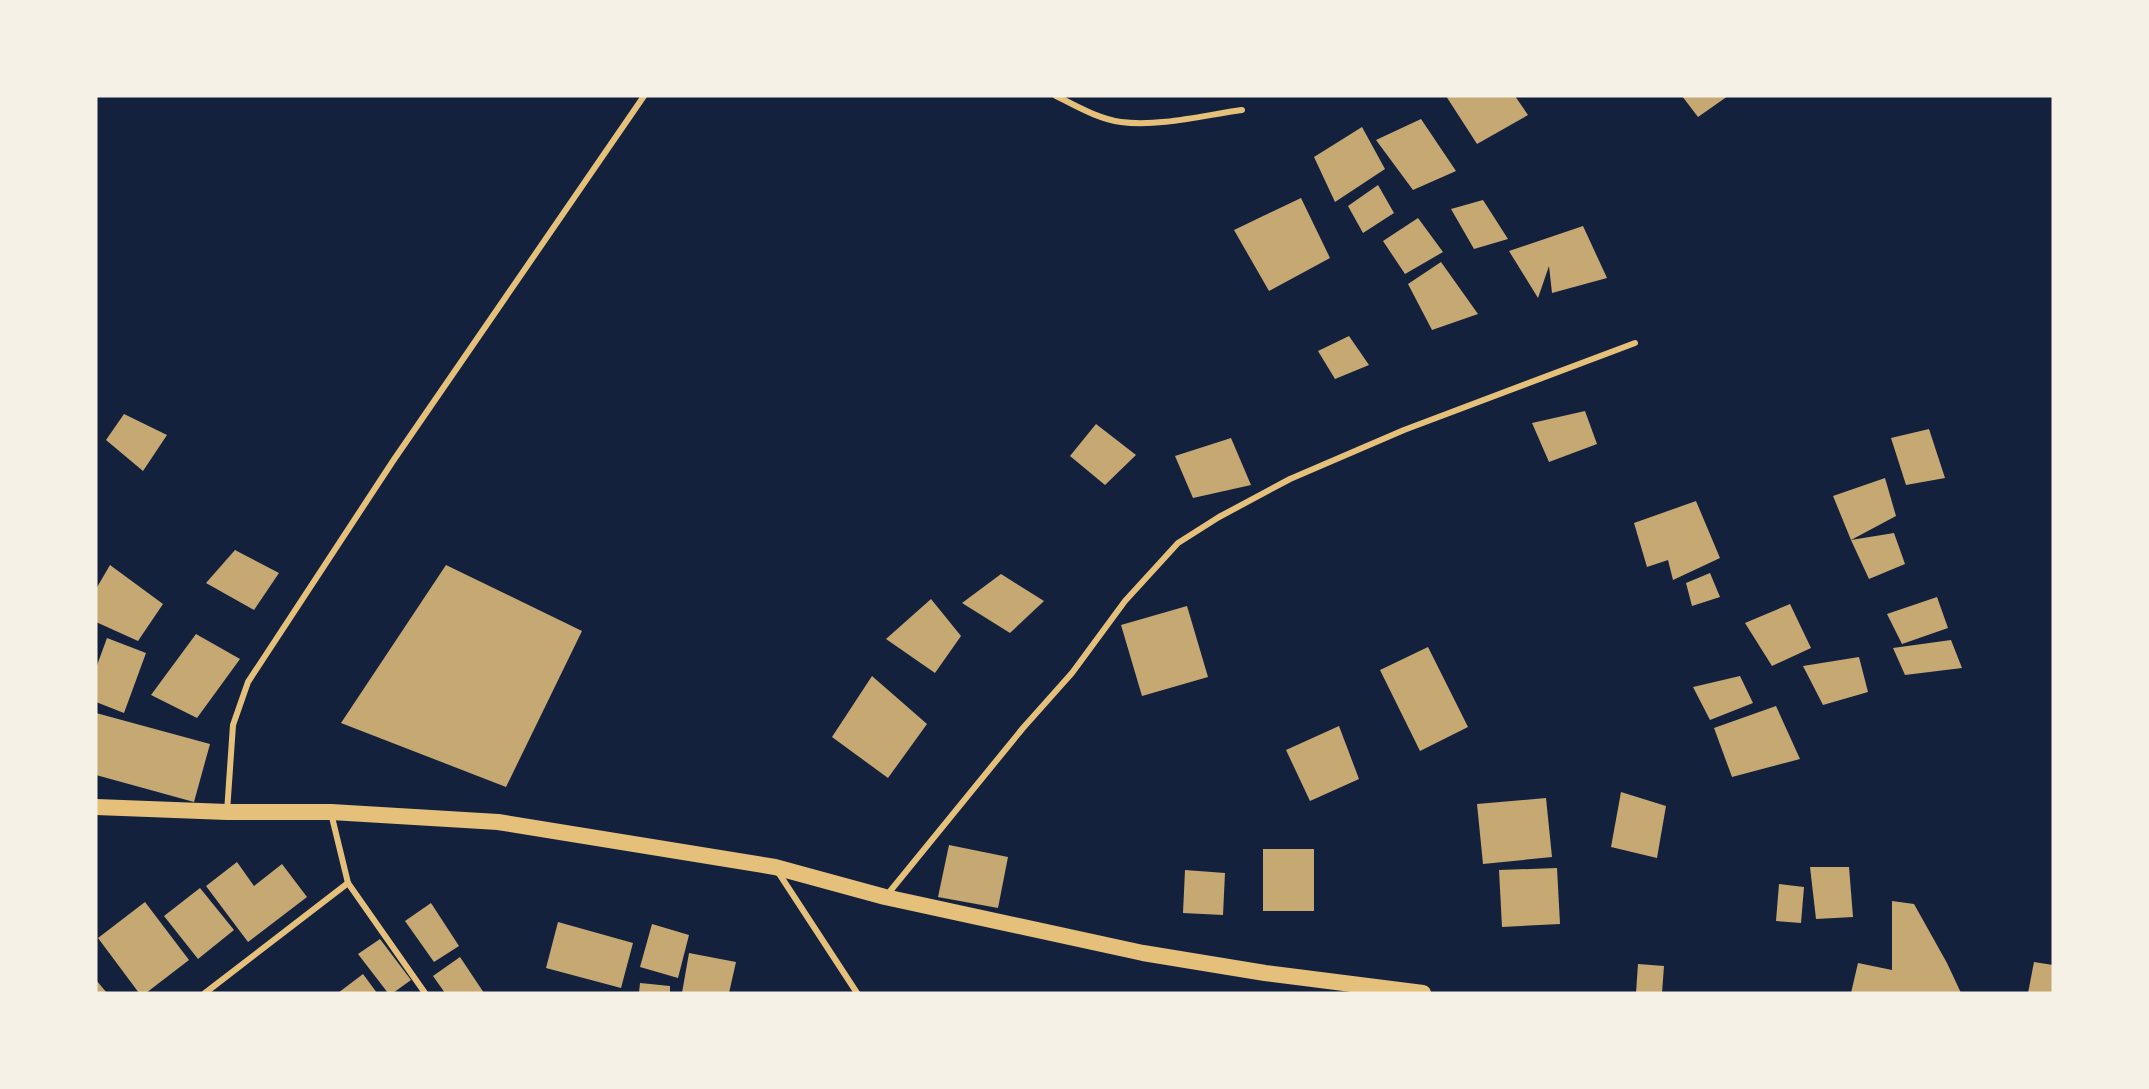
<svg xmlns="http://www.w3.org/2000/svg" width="2149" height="1089" font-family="'IBM Plex Sans',sans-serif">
<rect width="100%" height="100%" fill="#14213d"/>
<!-- building -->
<g fill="#c6a872">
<path d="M1446,96h69l13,19 -51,29z"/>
<path d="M1682,96h46l-30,21z"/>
<path d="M1421,119l35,52 -43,19 -37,-50z"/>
<path d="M1362,127l23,42 -50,33 -21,-45z"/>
<path d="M1378,185l16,28 -31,20 -15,-27z"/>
<path d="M1301,198l29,60 -61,33 -35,-61z"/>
<path d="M1483,200l25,39 -34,10 -23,-40z"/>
<path d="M1418,218l25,34 -38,22 -22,-33z"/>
<path d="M1583,226l24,52 -55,15 -3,-27 -11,32 -29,-47z"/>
<path d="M1441,262l37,52 -46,16 -24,-46z"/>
<path d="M1349,336l20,29 -34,14 -17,-28z"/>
<path d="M1585,411l12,33 -48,18 -17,-39z"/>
<path d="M124,414l43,21 -24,36 -37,-31z"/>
<path d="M1096,424l40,31 -31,30 -35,-29z"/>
<path d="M1929,429l16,49 -39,7 -15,-47z"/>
<path d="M1231,438l20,47 -58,13 -18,-42z"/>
<path d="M1885,478l11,38 -45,24 -18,-44z"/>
<path d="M1696,501l24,57 -47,22 -5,-20 -21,7 -13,-44z"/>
<path d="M1894,533l11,31 -36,15 -18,-39z"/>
<path d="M235,550l44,23 -25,37 -48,-27z"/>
<path d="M110,565l53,39 -25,37 -42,-19v-33z"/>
<path d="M446,565l136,66 -76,156 -165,-64z"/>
<path d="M1710,573l10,24 -28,9 -6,-23z"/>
<path d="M1001,574l43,27 -34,32 -48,-30z"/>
<path d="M1937,597l11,31 -46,16 -15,-30z"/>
<path d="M931,599l30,37 -26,37 -49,-34z"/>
<path d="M1790,604l21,44 -39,18 -27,-43z"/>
<path d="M1187,606l21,71 -66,19 -21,-71z"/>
<path d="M196,634l44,25 -43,59 -46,-23z"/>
<path d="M107,638l39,15 -22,60 -28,-11v-34z"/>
<path d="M1951,640l11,28 -57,7 -12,-27z"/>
<path d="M1428,647l40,80 -48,24 -40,-81z"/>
<path d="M1859,657l9,35 -45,13 -20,-39z"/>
<path d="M872,676l55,48 -39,54 -56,-41z"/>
<path d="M1740,676l13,27 -43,17 -17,-33z"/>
<path d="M1776,706l24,53 -68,18 -18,-49z"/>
<path d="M96,713l114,31 -16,58 -98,-27z"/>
<path d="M1339,726l20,53 -49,22 -24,-51z"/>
<path d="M1621,792l45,14 -9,52 -46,-11z"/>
<path d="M1546,798l6,59 -69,7 -6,-60z"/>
<path d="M949,845l59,12 -10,51 -60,-11z"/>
<rect x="1263" y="849" width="51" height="62"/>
<path d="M237,862l17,24 28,-22 25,33 -59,45 -42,-56z"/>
<path d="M1810,867h39l4,50 -37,2z"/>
<path d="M1557,868l3,56 -58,3 -3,-57z"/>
<path d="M1185,870l40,3 -2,42 -40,-2z"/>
<path d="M1779,884l25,3 -3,36 -25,-2z"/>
<path d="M200,888l34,42 -36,29 -34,-43z"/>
<path d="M1892,901l22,3 33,59 14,30h-110l7,-30 34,7z"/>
<path d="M145,902l44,58 -43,33h-7l-41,-55z"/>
<path d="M431,903l28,43 -25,16 -29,-41z"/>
<path d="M558,922l75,21 -12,45 -75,-20z"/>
<path d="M652,924l37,11 -11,43 -38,-11z"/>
<path d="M380,939l31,41 -18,13h-5l-30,-39z"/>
<path d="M689,953l47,9 -7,31h-47z"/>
<path d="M460,957l24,36h-39l-12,-17z"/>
<path d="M2034,962l19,3v28h-25z"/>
<path d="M1638,964l26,2 -2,27h-26z"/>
<path d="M363,974l14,19h-39z"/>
<path d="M96,980l11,13h-11z"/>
<path d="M640,983l30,3v7h-31z"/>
</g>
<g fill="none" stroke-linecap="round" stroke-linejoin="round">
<!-- minor -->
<g stroke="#e5c07b" stroke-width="6">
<path d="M1056,96c21,10 42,23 65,26 38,5 84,-7 121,-12"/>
<path d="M227,812l6,-87 15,-43 145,-221 251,-365"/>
<path d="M331,813l17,70 77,110"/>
<path d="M778,872l79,121"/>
<path d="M887,895l136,-167 49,-55 53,-72 53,-58 41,-26 71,-38 114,-49 231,-87"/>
<path d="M205,993l143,-110"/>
</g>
<!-- trunk -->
<path stroke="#e5c07b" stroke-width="16" d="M96,807l131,5h104l167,10 277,45 110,30 258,56 122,20 158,20"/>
</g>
<!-- border -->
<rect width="2149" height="1089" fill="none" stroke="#f6f1e7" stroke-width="195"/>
</svg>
